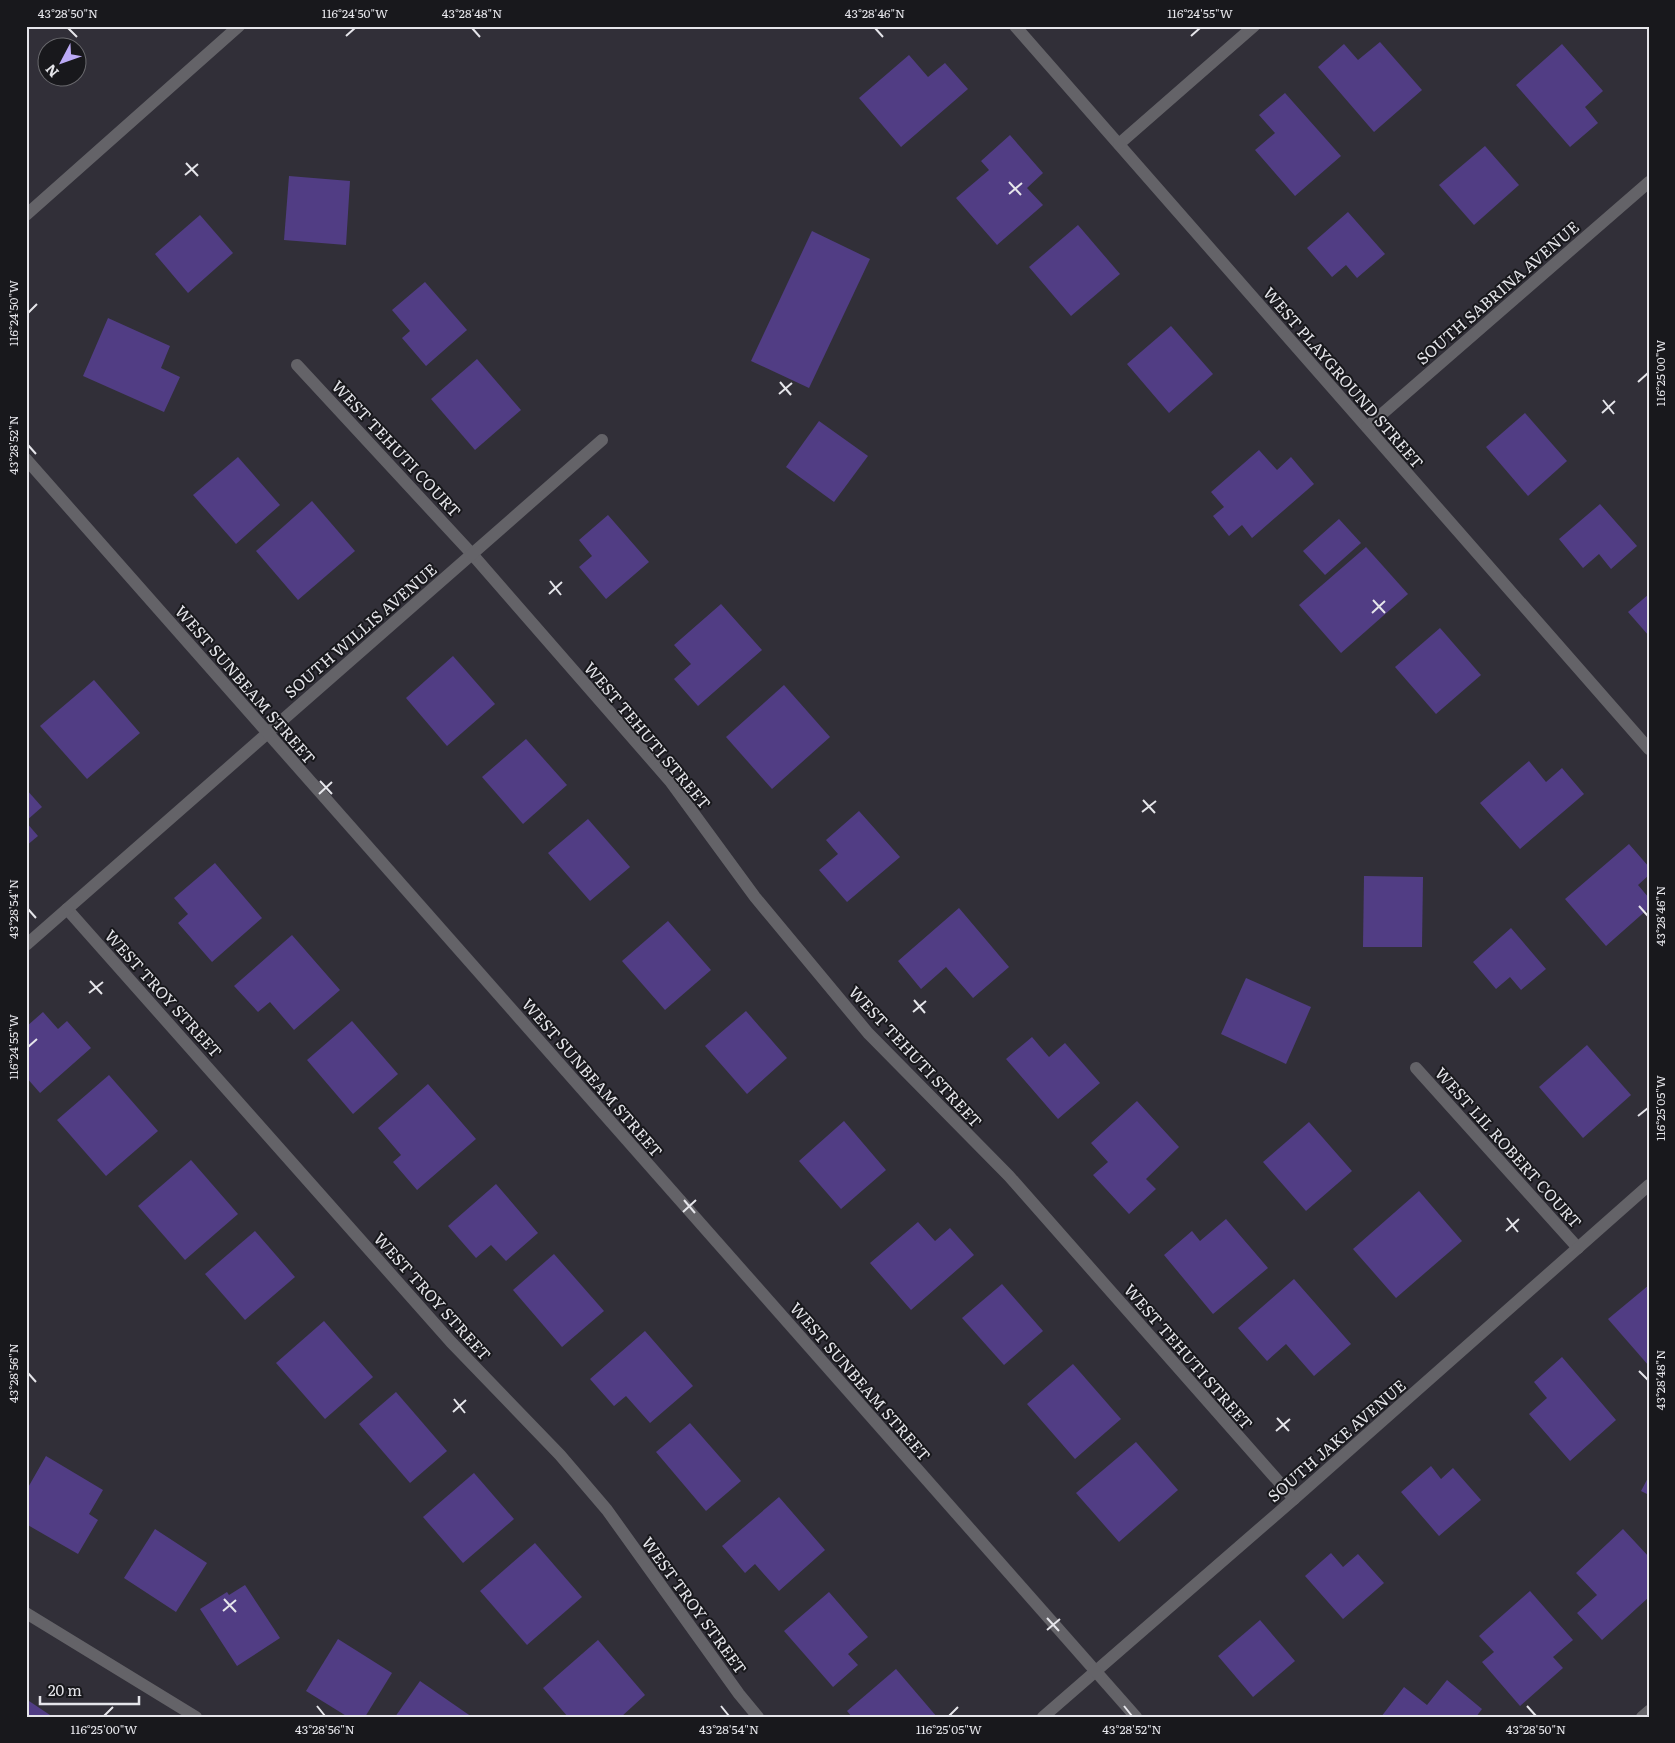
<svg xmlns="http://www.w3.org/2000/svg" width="1675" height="1743" font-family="Literata,serif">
<rect width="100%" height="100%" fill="#312f38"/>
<!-- building -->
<g fill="#513d84">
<path d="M1380,42l42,48 -48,42 -56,-65 26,-23 14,16z"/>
<path d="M1562,44l41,47 -18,16 13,16 -28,24 -54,-62z"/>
<path d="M909,55l19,22 17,-14 23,26 -67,58 -42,-49z"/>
<path d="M1285,93l56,63 -46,40 -40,-46 20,-17 -16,-18z"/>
<path d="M1010,135l33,38 -16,15 16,17 -46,40 -41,-47 33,-28 -8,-9z"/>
<path d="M1485,146l34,39 -45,40 -35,-40z"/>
<path d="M289,176l61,5 -4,64 -62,-5z"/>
<path d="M1348,212l37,42 -28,24 -11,-13 -14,12 -25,-29z"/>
<path d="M200,215l33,38 -45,40 -33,-39z"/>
<path d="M1078,225l42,49 -49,42 -42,-49z"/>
<path d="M812,231l58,28 -61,129 -58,-27z"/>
<path d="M425,282l42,48 -41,36 -24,-28 8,-7 -18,-21z"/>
<path d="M108,318l62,28 -9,22 19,9 -16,35 -81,-36z"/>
<path d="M1171,326l42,48 -44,39 -42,-49z"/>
<path d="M477,359l44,51 -46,40 -44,-51z"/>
<path d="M1525,413l42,48 -39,35 -42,-49z"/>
<path d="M819,421l49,35 -34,46 -48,-35z"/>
<path d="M1259,450l18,20 14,-13 23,27 -62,54 -10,-13 -13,11 -16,-20 11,-9 -13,-15z"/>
<path d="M238,457l42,48 -44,39 -43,-49z"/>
<path d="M312,501l43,50 -57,49 -42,-49z"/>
<path d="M1600,504l37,42 -26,23 -12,-15 -16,14 -24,-29z"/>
<path d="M608,515l41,47 -43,37 -27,-32 13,-11 -13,-16z"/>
<path d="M1339,519l22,24 -36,32 -22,-24z"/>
<path d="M1366,547l42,47 -67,59 -42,-48z"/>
<path d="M1649,594v42l-21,-24z"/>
<path d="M721,604l41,46 -64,56 -24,-27 17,-15 -17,-19z"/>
<path d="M1440,628l41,47 -45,39 -41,-47z"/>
<path d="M453,656l42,48 -48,42 -41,-48z"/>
<path d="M94,680l46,53 -53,46 -47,-53z"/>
<path d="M784,685l46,52 -58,52 -46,-52z"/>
<path d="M526,739l41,46 -44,39 -41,-47z"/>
<path d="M1529,761l17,21 16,-14 22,26 -64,55 -40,-46z"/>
<path d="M26,789l16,18 -16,14z"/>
<path d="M859,811l41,46 -53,45 -28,-32 19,-16 -12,-14z"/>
<path d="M588,819l42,48 -40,34 -42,-48z"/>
<path d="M26,822l12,14 -12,10z"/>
<path d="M1629,844l20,23v8l-11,10 11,13v10l-43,38 -41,-47z"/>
<path d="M215,863l47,55 -50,44 -34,-39 10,-9 -14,-16z"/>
<path d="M1364,876l59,1 -1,70h-59z"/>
<path d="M959,908l50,59 -36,31 -27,-31 -25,22 -23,-28z"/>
<path d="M668,921l43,49 -46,40 -43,-49z"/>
<path d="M1511,928l35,41 -25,21 -11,-13 -14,12 -23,-27z"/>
<path d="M292,935l48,55 -46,40 -24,-28 -12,10 -24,-26z"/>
<path d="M1246,978l65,29 -25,57 -65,-30z"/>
<path d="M746,1011l41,47 -40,36 -42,-48z"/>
<path d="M43,1012l15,17 9,-8 24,27 -51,45 -14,-16v-50z"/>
<path d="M352,1021l46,53 -45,40 -46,-54z"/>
<path d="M1032,1037l17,20 16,-14 35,40 -42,36 -52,-60z"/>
<path d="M1587,1045l44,50 -48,43 -44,-51z"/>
<path d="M109,1075l49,56 -52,45 -49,-56z"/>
<path d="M428,1084l48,55 -59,51 -24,-28 8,-7 -23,-27z"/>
<path d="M1137,1101l42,46 -33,32 10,10 -27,25 -36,-39 15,-13 -17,-19z"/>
<path d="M844,1121l42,49 -45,39 -42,-48z"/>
<path d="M1309,1122l43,49 -46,40 -43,-49z"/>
<path d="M191,1160l47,54 -53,46 -47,-54z"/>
<path d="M496,1184l42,49 -32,28 -15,-16 -15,13 -28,-32z"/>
<path d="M1419,1191l43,50 -66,57 -43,-49z"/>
<path d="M1226,1219l42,49 -55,46 -49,-59 28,-24 8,10z"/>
<path d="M918,1222l17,19 15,-13 24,27 -63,55 -41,-47z"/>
<path d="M255,1231l40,46 -50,43 -40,-46z"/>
<path d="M554,1254l50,57 -42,36 -49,-57z"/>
<path d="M1294,1279l57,65 -37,32 -28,-32 -19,17 -29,-33z"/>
<path d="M1002,1284l41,47 -39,34 -42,-47z"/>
<path d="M1649,1285v81l-41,-47z"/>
<path d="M324,1321l49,56 -48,42 -49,-56z"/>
<path d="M645,1331l48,55 -43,37 -24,-27 -12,10 -24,-27z"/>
<path d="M1562,1357l54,63 -46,41 -41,-47 18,-16 -13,-16z"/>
<path d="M1073,1364l48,55 -46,40 -48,-55z"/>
<path d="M396,1392l51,59 -37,32 -51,-59z"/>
<path d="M690,1423l51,58 -35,30 -50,-59z"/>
<path d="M1136,1442l42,48 -59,52 -43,-49z"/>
<path d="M46,1456l57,34 -14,24 9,6 -20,34 -52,-30v-33z"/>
<path d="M1431,1466l10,13 12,-11 28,32 -42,36 -38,-44z"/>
<path d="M474,1473l40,46 -51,44 -40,-46z"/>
<path d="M1649,1476v19l-8,-4z"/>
<path d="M779,1497l46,53 -46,41 -24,-27 -10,9 -23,-27z"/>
<path d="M155,1529l52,34 -31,49 -52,-34z"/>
<path d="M1623,1529l26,28v40l-47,43 -25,-27 20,-18 -21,-22z"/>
<path d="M535,1543l47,54 -55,48 -47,-54z"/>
<path d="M1331,1553l12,14 15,-13 26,29 -41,36 -38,-43z"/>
<path d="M245,1585l35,53 -43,28 -37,-57 27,-17 2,3z"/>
<path d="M1530,1591l43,49 -20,17 10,11 -43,38 -38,-44 12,-10 -15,-16z"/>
<path d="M829,1592l39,45 -20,17 10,11 -25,22 -49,-56z"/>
<path d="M1260,1620l35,41 -42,36 -35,-41z"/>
<path d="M338,1639l54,34 -27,44h-17l-42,-26z"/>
<path d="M598,1640l47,55 -24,22h-53l-25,-29z"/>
<path d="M896,1669l41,48h-85l-5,-6z"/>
<path d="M1447,1680l35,29 -6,8h-95l23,-30 23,18z"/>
<path d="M420,1681l52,36h-77z"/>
<path d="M26,1699l27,18h-27z"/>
</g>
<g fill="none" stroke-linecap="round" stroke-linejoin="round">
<!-- minor -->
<g stroke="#646368" stroke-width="12">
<path d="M1015,26l634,723"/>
<path d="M1119,144l135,-118"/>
<path d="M297,365l175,189 198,227 85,116 113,136 141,143 285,323"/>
<path d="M1367,427l282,-245"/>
<path d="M67,909l384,433 109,113 47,55 132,184 19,23"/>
<path d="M26,945l576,-505"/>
<path d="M1416,1068l162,180"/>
<path d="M26,1613l170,104"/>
<path d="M1043,1717l251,-218 355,-314"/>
<path d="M1642,1717l7,-6"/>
</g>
<!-- tertiary -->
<g stroke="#646368" stroke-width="12">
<path d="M26,215l213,-189"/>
<path d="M26,459l1110,1258"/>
</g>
</g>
<!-- ticks -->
<path fill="none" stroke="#e5e5ea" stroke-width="2" d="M68,28l9,9M472,28l8,9M875,28l8,9M346,36l9,-8M1191,36l9,-8M186,163l12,13M185,175l13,-11M1009,182l12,13M1009,194l13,-11M28,313l9,-9M780,382l11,13M1638,382l10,-9M779,394l13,-11M1603,400l11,14M1602,413l13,-12M28,445l8,9M550,581l11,14M549,594l13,-12M1373,600l12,13M1372,613l13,-12M320,781l12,13M319,794l13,-12M1143,800l12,13M1142,812l14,-11M1639,906l9,10M28,909l8,9M90,981l12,13M89,993l14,-11M914,1000l11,13M913,1012l13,-11M28,1047l9,-8M1638,1116l10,-8M684,1200l11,13M683,1212l13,-12M1507,1218l11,14M1506,1231l13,-12M1639,1371l9,9M28,1373l8,9M454,1399l11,14M453,1412l13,-12M1277,1418l12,13M1276,1431l14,-12M224,1599l12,13M223,1611l13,-11M1047,1618l12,13M1047,1630l13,-11M317,1706l8,10M721,1706l8,10M1124,1706l8,10M1527,1706l9,10M104,1716l9,-9M949,1716l9,-9"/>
<g text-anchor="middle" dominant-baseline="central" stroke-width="4" stroke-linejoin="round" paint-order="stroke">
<!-- street labels -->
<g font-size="16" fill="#e5e5ea" stroke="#18181c">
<text transform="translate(1497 292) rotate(-41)">SOUTH SABRINA AVENUE</text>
<text transform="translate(1344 377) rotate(49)">WEST PLAYGROUND STREET</text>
<text transform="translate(397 448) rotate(47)">WEST TEHUTI COURT</text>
<text transform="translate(360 630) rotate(-41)">SOUTH WILLIS AVENUE</text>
<text transform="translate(246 684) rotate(49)">WEST SUNBEAM STREET</text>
<text transform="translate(648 735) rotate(50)">WEST TEHUTI STREET</text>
<text transform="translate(164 993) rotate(48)">WEST TROY STREET</text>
<text transform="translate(916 1056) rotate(47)">WEST TEHUTI STREET</text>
<text transform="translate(593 1077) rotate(49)">WEST SUNBEAM STREET</text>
<text transform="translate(1509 1147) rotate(48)">WEST LIL ROBERT COURT</text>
<text transform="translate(433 1296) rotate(48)">WEST TROY STREET</text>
<text transform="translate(1189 1356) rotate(49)">WEST TEHUTI STREET</text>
<text transform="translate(861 1381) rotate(49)">WEST SUNBEAM STREET</text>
<text transform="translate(1336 1440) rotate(-41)">SOUTH JAKE AVENUE</text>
<text transform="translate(695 1605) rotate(54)">WEST TROY STREET</text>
</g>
</g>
<!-- border -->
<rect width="1675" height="1743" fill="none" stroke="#18181c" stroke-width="55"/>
<!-- north arrow -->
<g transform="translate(62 62) rotate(229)"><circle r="24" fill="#18181c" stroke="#6a6a6e"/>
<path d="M0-4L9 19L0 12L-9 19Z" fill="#bbaaf6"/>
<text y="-8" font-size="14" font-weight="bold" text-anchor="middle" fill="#e5e5ea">N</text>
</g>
<!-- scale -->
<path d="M40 1696v8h99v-8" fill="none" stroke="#e5e5ea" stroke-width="2.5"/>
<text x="48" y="1696" font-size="15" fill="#e5e5ea" stroke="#18181c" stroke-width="4" paint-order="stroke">20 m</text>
<rect x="28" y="28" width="1620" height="1688" fill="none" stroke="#e5e5ea" stroke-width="2"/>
<g font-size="12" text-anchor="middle" fill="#e5e5ea">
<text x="68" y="18">43°28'50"N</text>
<text x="355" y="18">116°24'50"W</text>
<text x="472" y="18">43°28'48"N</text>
<text x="875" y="18">43°28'46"N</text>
<text x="1200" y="18">116°24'55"W</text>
<text transform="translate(14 313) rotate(-90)" y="4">116°24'50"W</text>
<text transform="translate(1661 373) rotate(-90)" y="4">116°25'00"W</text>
<text transform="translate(14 445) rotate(-90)" y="4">43°28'52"N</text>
<text transform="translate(14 909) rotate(-90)" y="4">43°28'54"N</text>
<text transform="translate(1661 916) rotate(-90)" y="4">43°28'46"N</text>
<text transform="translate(14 1047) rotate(-90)" y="4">116°24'55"W</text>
<text transform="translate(1661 1108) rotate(-90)" y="4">116°25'05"W</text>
<text transform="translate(14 1373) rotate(-90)" y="4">43°28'56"N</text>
<text transform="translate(1661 1380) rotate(-90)" y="4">43°28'48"N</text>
<text x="104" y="1734">116°25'00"W</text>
<text x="325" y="1734">43°28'56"N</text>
<text x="729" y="1734">43°28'54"N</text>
<text x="949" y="1734">116°25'05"W</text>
<text x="1132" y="1734">43°28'52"N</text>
<text x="1536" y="1734">43°28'50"N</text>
</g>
</svg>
